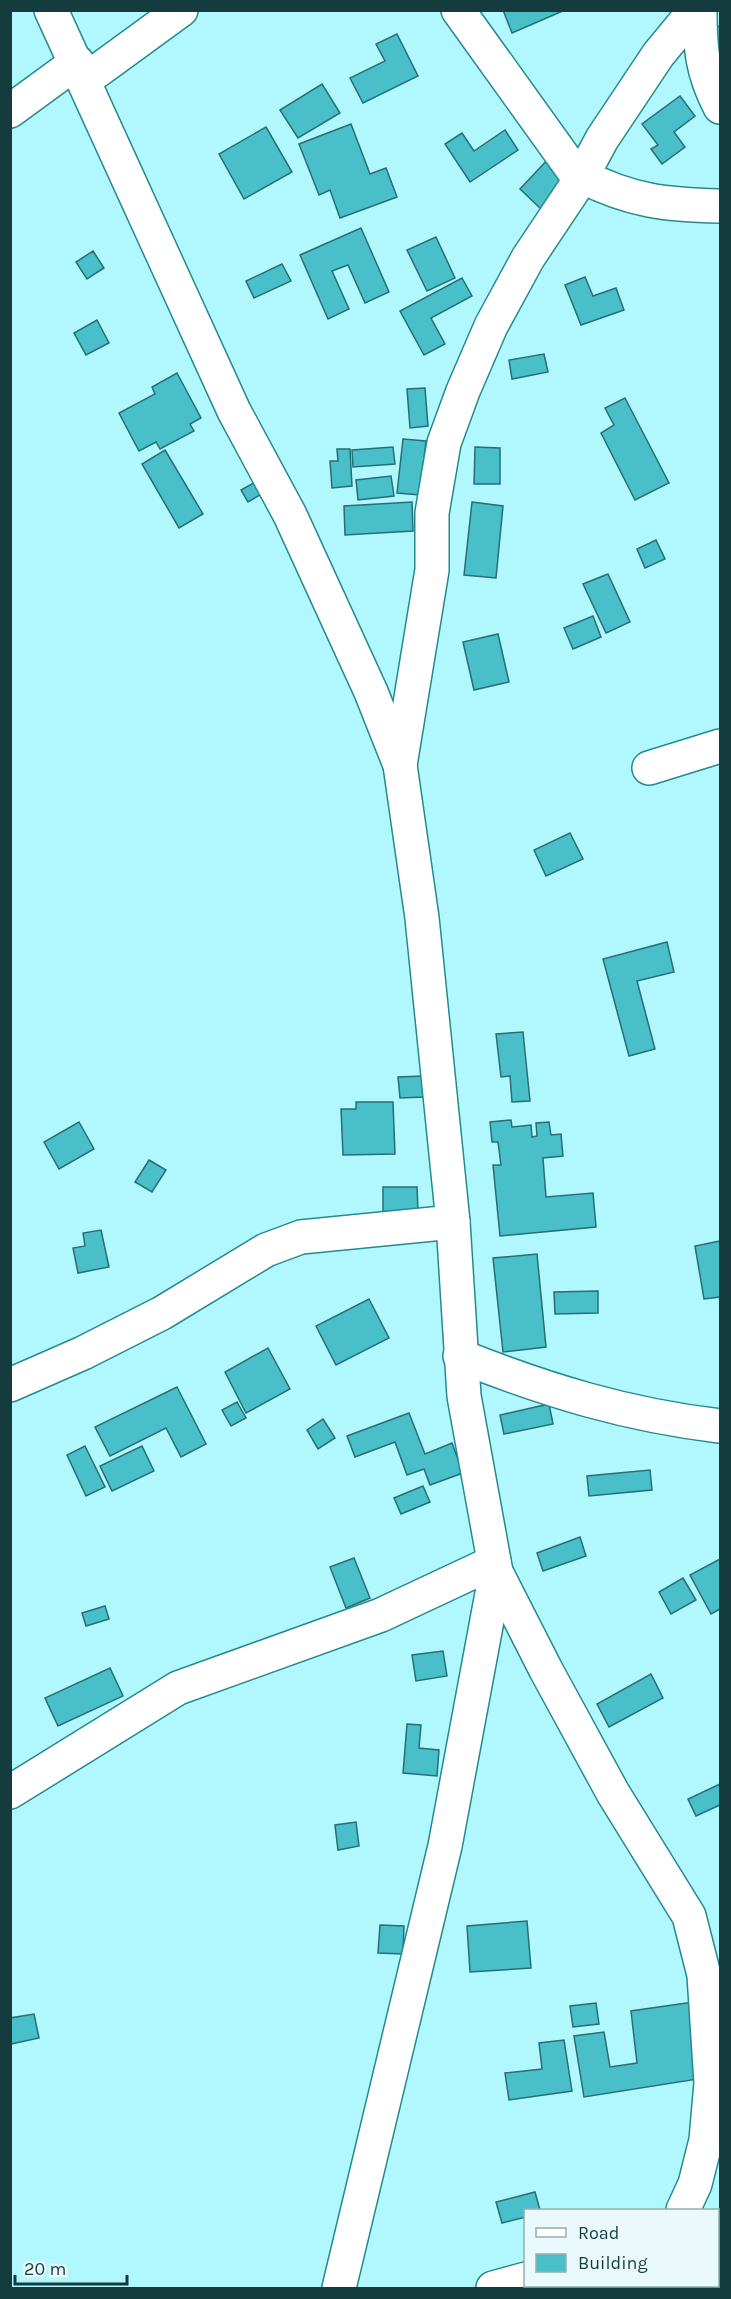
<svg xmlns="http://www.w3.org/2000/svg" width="731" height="2299" font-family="Karla,sans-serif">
<rect width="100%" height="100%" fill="#b1f8fe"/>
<!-- building -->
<g fill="#49bfc9" stroke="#276f74" stroke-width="1.5">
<path d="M503,10h62l-53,23z"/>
<path d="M720,25v23l-10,-15z"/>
<path d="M397,34l21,42 -55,27 -13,-25 35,-17 -9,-17z"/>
<path d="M322,84l18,29 -42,25 -18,-28z"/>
<path d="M680,96l15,20 -21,16 11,15 -23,17 -11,-15 7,-4 -16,-21z"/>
<path d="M351,124l19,50 16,-6 11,29 -57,21 -10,-28 -11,5 -20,-51z"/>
<path d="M266,127l26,45 -48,27 -25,-45z"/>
<path d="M505,130l13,20 -48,32 -25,-38 17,-11 12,18z"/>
<path d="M551,156l22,20 -31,34 -22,-21z"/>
<path d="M361,228l28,64 -24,11 -17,-38 -16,6 17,38 -21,10 -28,-64z"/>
<path d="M436,237l19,41 -28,13 -20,-41z"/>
<path d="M93,251l11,17 -17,11 -11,-17z"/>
<path d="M282,264l9,17 -37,17 -8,-17z"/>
<path d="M585,277l8,19 23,-8 8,22 -43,15 -16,-40z"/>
<path d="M462,278l10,18 -41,22 14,26 -21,11 -24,-44z"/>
<path d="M97,320l12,23 -23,12 -12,-22z"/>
<path d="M544,354l4,18 -36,7 -3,-19z"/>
<path d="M177,373l24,45 -11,6 4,7 -34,18 -4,-7 -17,9 -20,-38 36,-19 -3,-7z"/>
<path d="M425,388l3,38 -18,2 -3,-39z"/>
<path d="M625,398l44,85 -34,17 -34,-67 13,-8 -9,-17z"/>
<path d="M403,439l23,2 -6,54 -23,-2z"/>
<path d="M393,447l2,17 -42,3 -1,-17z"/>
<path d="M475,447l25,1v36h-26z"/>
<path d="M337,449h13l2,37 -20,2 -2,-27h8z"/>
<path d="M165,450l38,64 -24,14 -37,-64z"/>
<path d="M391,476l3,20 -36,4 -2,-20z"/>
<path d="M259,480l6,12 -17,10 -7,-12z"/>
<path d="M412,502l1,29 -68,4 -1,-29z"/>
<path d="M472,502l31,4 -7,72 -32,-3z"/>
<path d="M656,540l9,19 -20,9 -8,-19z"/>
<path d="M608,574l22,48 -24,11 -23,-49z"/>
<path d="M593,616l8,21 -28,12 -9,-21z"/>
<path d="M498,634l11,48 -35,8 -11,-48z"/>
<path d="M570,833l13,26 -37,17 -12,-26z"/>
<path d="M667,942l7,30 -37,9 18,68 -26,7 -26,-97z"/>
<path d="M523,1032l7,69 -18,1 -2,-26 -9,1 -5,-43z"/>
<path d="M423,1076l1,21 -24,1 -2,-21z"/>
<path d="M356,1102h37l2,52 -52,1 -2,-46h15z"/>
<path d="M511,1120l1,7 19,-2 1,12 5,-1 -1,-13 13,-1 2,13 10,-1 2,22 -20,2 3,39 47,-4 3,34 -96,9 -7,-71h8l-3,-23h-6l-2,-20z"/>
<path d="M79,1122l15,27 -35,20 -15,-27z"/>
<path d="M149,1160l17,10 -14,22 -17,-10z"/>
<path d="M383,1187h34l1,24 -35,1z"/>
<path d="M101,1230l8,37 -31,6 -5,-25 12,-2 -2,-13z"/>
<path d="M720,1241v56l-16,2 -9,-53z"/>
<path d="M537,1254l9,93 -43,5 -10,-94z"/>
<path d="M598,1291v22l-43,1 -1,-22z"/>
<path d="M369,1299l20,39 -53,27 -20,-39z"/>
<path d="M268,1348l22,41 -44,24 -21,-41z"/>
<path d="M177,1387l29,57 -25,13 -15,-29 -56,28 -15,-29z"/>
<path d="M237,1402l9,16 -15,8 -9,-16z"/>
<path d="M549,1404l4,20 -49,10 -4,-19z"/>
<path d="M409,1413l16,41 27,-11 11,30 -33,12 -6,-16 -17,6 -12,-33 -40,15 -8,-21z"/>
<path d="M323,1419l12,19 -17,11 -11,-19z"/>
<path d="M85,1446l20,41 -19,9 -19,-41z"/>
<path d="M142,1446l12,25 -42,20 -12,-25z"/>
<path d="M650,1470l2,20 -63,6 -2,-20z"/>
<path d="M423,1486l7,16 -29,12 -7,-16z"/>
<path d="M580,1537l6,19 -43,15 -6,-18z"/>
<path d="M354,1558l16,40 -24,10 -16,-41z"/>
<path d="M720,1559v50l-9,5 -21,-39z"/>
<path d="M683,1578l13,22 -25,14 -12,-22z"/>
<path d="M105,1606l4,13 -23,7 -4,-13z"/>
<path d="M443,1651l4,25 -31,5 -4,-26z"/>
<path d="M110,1668l13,28 -65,30 -13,-28z"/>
<path d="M651,1674l12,24 -54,29 -12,-23z"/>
<path d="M407,1724l14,1 -2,23 20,2 -2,26 -34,-3z"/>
<path d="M720,1784v21l-24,11 -8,-17z"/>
<path d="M356,1822l3,24 -21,4 -3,-25z"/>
<path d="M527,1921l4,47 -61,4 -3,-46z"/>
<path d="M380,1925l24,1 -1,28 -25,-1z"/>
<path d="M693,2002l6,38 -8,1 7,38 -114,18 -10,-61 30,-4 6,35 27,-4 -6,-52z"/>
<path d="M596,2003l3,21 -26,3 -3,-21z"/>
<path d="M34,2014l5,24 -28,6 -1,-26z"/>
<path d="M564,2040l8,51 -63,9 -4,-27 37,-4 -3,-26z"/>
<path d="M535,2192l5,18h-14v7l-24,6 -6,-21z"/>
</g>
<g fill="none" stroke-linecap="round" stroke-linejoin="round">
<!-- minor casing -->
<g stroke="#278990" stroke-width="36">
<g id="minor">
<path d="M51,10l183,401 56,104 81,177 29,73 22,153 31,304 11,174 32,176 -51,274 -106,442"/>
<path d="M458,10l122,170"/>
<path d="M700,10c0,39 2,62 20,97"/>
<path d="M85,80l96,-70"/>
<path d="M10,111l67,-49"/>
<path d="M582,176c48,25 85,29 138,30"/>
<path d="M400,765l32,-195v-57l12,-70 19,-52 28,-65 37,-68 52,-78 22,-41 56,-84 37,-45"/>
<path d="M649,768l71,-22"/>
<path d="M460,1356c88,35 167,59 260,70"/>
<path d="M10,1385l73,-32 79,-40 104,-63 35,-13 152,-15"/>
<path d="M496,1572l50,98 67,123 76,123 15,59 7,108 -5,57 -11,44 -12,26"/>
<path d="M10,1792l168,-104 203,-73 113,-53"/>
<path d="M493,2288l33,-9"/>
</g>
</g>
<!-- path -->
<path stroke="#7ebbc0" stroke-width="4" stroke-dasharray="3 3" stroke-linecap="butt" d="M586,2286l1,2"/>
<!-- minor -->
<use href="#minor" stroke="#fff" stroke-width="33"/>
</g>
<!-- border -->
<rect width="731" height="2299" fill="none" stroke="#143b3e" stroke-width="24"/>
<!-- legend -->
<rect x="524" y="2209" width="195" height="78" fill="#eafafc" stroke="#94aeb0" stroke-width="1.5"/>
<rect x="536" y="2228" width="30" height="9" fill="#ffffff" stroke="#94aeb0" stroke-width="1.5"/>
<text x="578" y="2239" font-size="18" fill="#143b3e">Road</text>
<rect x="536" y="2254" width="30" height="18" fill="#49bfc9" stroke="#94aeb0" stroke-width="1.5"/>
<text x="578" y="2269" font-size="18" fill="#143b3e">Building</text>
<!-- scale -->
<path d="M15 2275v9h112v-9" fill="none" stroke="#143b3e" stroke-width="3"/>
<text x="24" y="2275" font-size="18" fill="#143b3e" stroke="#eafafc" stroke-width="4.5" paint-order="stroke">20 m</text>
</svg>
